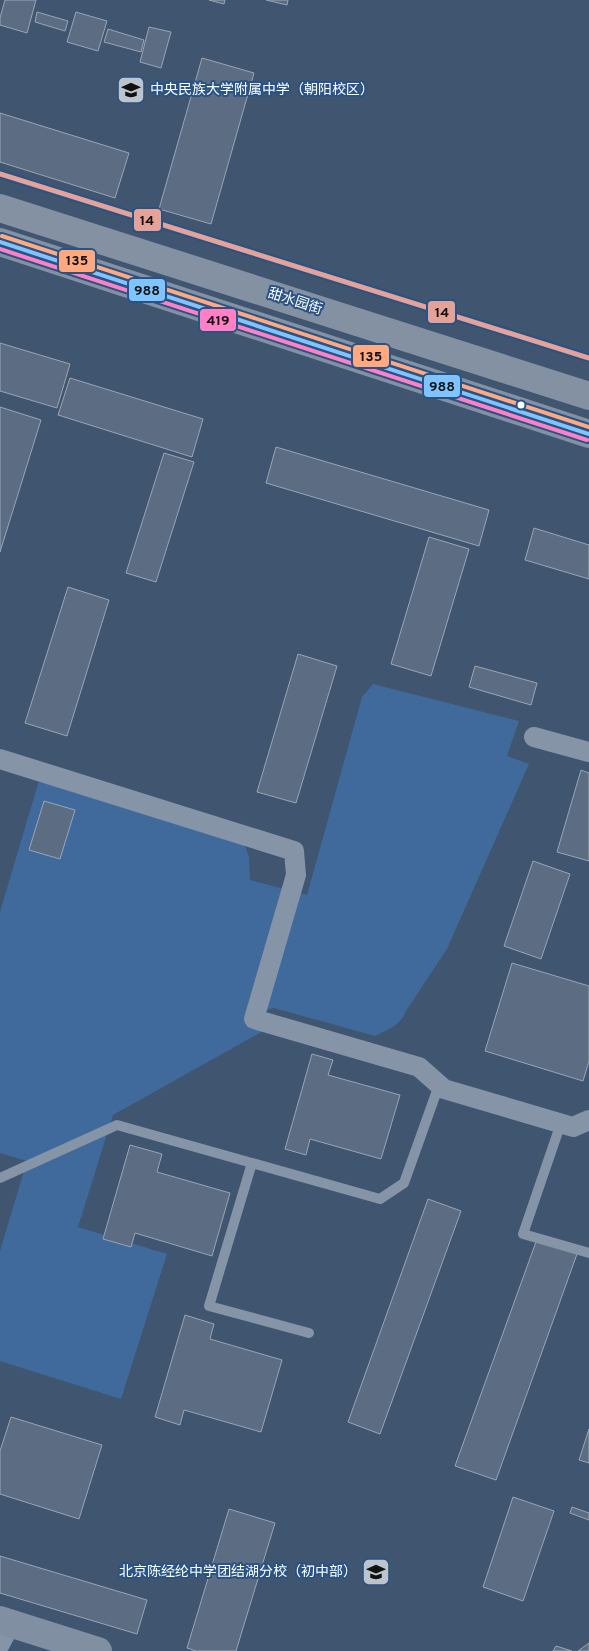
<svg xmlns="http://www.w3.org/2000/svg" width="589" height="1651" font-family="Overpass,'Noto Sans SC',sans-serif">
<rect width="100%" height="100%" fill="#3f5570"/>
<!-- green -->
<path fill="#3f6a9b" d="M373,684l146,37 -12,35 22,8 -82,185 -41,62c-5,14 -18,19 -31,25l-101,-28 -13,3 4,19 -152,85 -35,112 89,27 -46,145 -121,-38v-110l27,-90 -27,-8v-241l43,-145 194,58 12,32 1,23 57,15 55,-198z"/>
<!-- building -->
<g fill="#5c6d83" stroke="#99a5b5">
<path d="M5,0h31l-9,33 -27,-8v-7z"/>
<path d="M209,0h16l-1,4z"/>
<path d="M266,0h22l-1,5z"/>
<path d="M37,12l31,9 -3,10 -30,-9z"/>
<path d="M76,12l31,9 -9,30 -31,-9z"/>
<path d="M149,27l22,5 -10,36 -21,-6z"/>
<path d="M108,29l36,11 -3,12 -37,-10z"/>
<path d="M202,58l52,15 -43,151 -52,-15z"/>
<path d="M0,113l129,40 -14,45 -115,-36z"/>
<path d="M0,343l70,21 -13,44 -57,-17z"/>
<path d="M70,378l133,41 -11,38 -134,-42z"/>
<path d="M0,407l41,13 -41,132z"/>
<path d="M276,447l213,63 -10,36 -213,-63z"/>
<path d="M164,453l30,9 -38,120 -30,-9z"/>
<path d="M534,528l55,17v34l-64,-19z"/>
<path d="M429,537l40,12 -38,127 -40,-12z"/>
<path d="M68,587l41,13 -42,136 -42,-13z"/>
<path d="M298,654l39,12 -41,137 -39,-11z"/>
<path d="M475,666l62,17 -6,22 -62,-18z"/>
<path d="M581,770l8,3v88l-32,-9z"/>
<path d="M44,801l31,9 -15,49 -31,-9z"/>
<path d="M533,861l37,13 -29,85 -37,-13z"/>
<path d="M512,963l77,23v75l-6,20 -98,-30z"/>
<path d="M312,1054l21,6 -5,15 72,20 -19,64 -71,-20 -4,16 -21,-6z"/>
<path d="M130,1145l32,9 -5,18 73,21 -18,63 -77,-23 -4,14 -28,-8z"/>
<path d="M428,1199l33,12 -81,223 -32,-12z"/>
<path d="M537,1239l40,15 -81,226 -41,-14z"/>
<path d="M185,1315l29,9 -4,15 72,21 -21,72 -77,-22 -4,15 -25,-8z"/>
<path d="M11,1417l91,28 -23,74 -79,-25v-43z"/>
<path d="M589,1429v34l-10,-3z"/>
<path d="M513,1497l41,14 -31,90 -40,-14z"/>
<path d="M572,1507l17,6v7l-19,-7z"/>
<path d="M229,1509l46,14 -39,128h-40l-9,-3z"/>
<path d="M0,1556l147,44 -10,34 -137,-41z"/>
<path d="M589,1643v8h-11z"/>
<path d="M556,1646l16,5h-19z"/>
</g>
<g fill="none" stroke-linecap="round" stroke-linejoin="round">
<!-- lane -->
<g stroke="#8594a6" stroke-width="10">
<path d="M561,1123l-38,111 66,19"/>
<path d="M0,1178l117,-53 135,38"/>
<path d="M309,1333l-100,-27 43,-143 128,36 24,-16 35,-98"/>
</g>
<!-- street -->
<g stroke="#8594a6" stroke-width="20">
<path d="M534,737l55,15"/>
<path d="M0,759l294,92 2,24 -42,144 165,48 25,22 129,38 16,-7"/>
<path d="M0,1644l11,-21"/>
</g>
<!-- secondary -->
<path stroke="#8090a2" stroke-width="28" d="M0,1620l98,31"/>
<!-- primary -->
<g stroke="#8491a3" stroke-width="28">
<path d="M0,208l589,188"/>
<path d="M0,242l589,192"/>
</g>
<!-- bus-1 casing -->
<g stroke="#2a5385" stroke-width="8">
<path id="bus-1" d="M0,242l589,192"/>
</g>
<!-- bus-2 casing -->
<g stroke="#2a5385" stroke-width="8">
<path id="bus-2" d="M0,249l587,191"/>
</g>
<!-- bus-3 casing -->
<g stroke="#2a5385" stroke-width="8">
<path id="bus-3" d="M2,236l587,191"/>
</g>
<!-- bus-1 -->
<use href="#bus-1" stroke="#80c4ff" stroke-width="4"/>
<!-- bus-2 -->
<use href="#bus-2" stroke="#ff80c5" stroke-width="4"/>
<!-- bus-3 -->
<use href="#bus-3" stroke="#ffa980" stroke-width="4"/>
<!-- metro-1 casing -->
<g stroke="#2a5385" stroke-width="9">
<path id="metro-1" d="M0,174l589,184"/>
</g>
<!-- metro-1 -->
<use href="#metro-1" stroke="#e5a299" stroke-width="5"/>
</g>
<!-- icons -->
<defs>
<g id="school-square" transform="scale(1.4375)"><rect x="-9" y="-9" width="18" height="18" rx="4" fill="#bcc4cd" stroke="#2a5385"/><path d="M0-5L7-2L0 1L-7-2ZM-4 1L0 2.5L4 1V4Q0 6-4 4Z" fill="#111"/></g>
</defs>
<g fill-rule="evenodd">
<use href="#school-square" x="131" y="90"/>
<use href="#school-square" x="376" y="1572"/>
</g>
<!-- markers -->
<circle fill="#fff" stroke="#2a5385" stroke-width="2" cx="521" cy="405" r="4.5"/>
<g text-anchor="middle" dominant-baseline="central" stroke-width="4" stroke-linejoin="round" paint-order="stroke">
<!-- poi labels -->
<g font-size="14" fill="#fff" stroke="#2a5385" text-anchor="start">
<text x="150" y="90">中央民族大学附属中学（朝阳校区）</text>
<text x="357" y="1572" text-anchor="end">北京陈经纶中学团结湖分校（初中部）</text>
</g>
<!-- street labels -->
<g font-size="14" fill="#fff" stroke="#2a5385">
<text transform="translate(295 302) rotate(18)">甜水园街</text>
</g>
</g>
<g stroke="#2a5385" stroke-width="2">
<rect x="133" y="208" width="29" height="24" rx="5" fill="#e5a299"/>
<rect x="58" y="249" width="38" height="24" rx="5" fill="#ffa980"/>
<rect x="128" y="278" width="38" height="24" rx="5" fill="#80c4ff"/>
<rect x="427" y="300" width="29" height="24" rx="5" fill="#e5a299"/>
<rect x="199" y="308" width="38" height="24" rx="5" fill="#ff80c5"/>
<rect x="352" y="344" width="38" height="24" rx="5" fill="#ffa980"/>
<rect x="423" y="374" width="38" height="24" rx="5" fill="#80c4ff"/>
</g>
<g font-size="14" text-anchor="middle" font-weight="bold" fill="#111">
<text x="147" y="225">14</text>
<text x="77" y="265">135</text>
<text x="147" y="295">988</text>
<text x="442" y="317">14</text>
<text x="218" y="325">419</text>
<text x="371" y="361">135</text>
<text x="442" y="391">988</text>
</g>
</svg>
